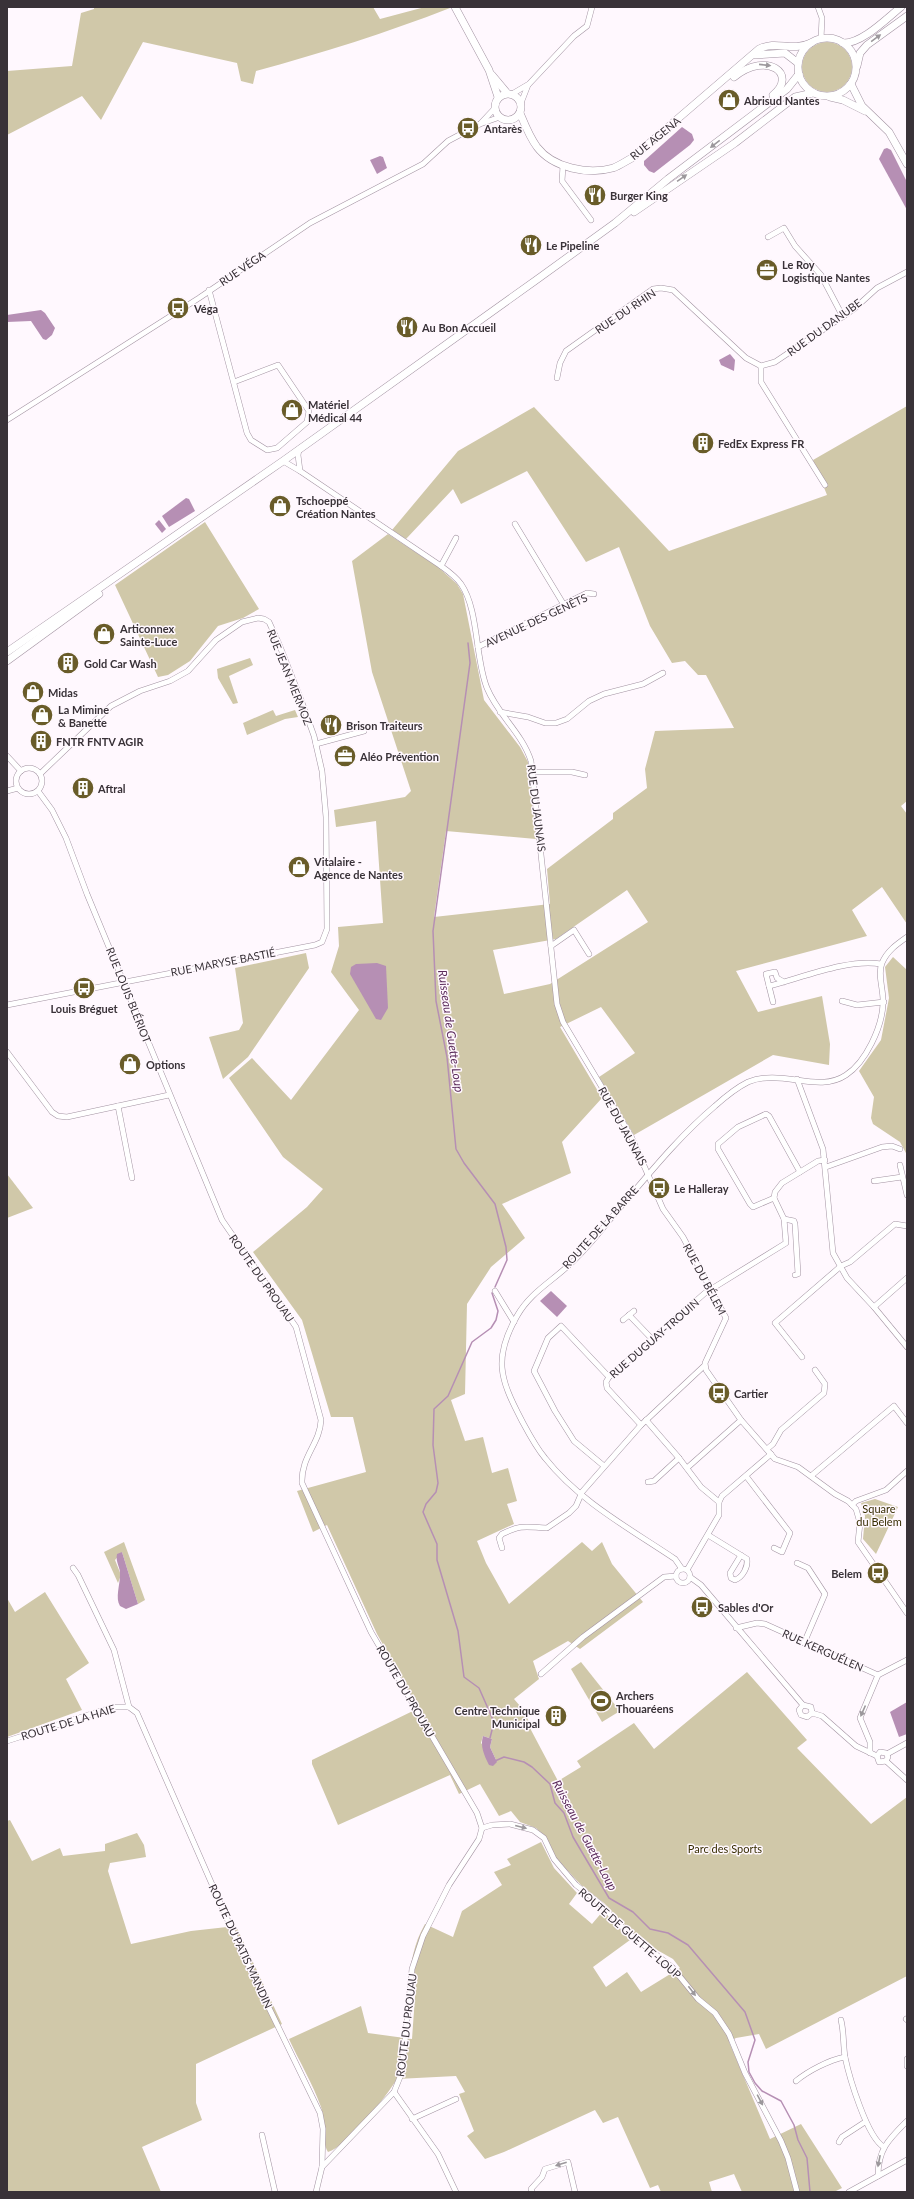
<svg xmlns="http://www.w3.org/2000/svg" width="914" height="2199" font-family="Lato,sans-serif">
<rect width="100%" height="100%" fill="#fff8fe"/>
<!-- green -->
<g fill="#d0c8a9" fill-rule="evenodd">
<path d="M94,7h279l7,12 45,-12 25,1c-64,25 -128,45 -194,63l-3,13 -12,-3 -4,-18 -94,-21 -42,78 -19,-24 -75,39v-64l65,-5 9,-53 13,-4z"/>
<circle cx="827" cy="67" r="25"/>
<path d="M907,406v395l-6,5 6,8v110l-25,-37 -30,23 15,26 -131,35 22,41 64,-16 8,48 -1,21 -56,-10 -139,80 -35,-58 36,-24 -34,-46 -41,20 42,71 -40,44 9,31 -69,31 23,34 -34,29 -24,37 -2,90 -14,6 14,41 18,-4 9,36 16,-5 9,33 -10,3 7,20 -37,17 9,22 23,41 73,-62 10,9 10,-9 10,22 31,38 -63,47 -12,-8 -35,20 6,18 -25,20 12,14 5,17 27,51 23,-14 -4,-6 57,-38 20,26 93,-77 60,68 -10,8 74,76 36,-27v179l-141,73 -7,-15 -23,4 -7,4 41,97 31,-15 41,64 -8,4h-92l-8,-18 -25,8 3,10h-51l-3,-7 -8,3 -32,-71 -15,6 -8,-13 -91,42 -19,7 -18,-23 7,-5 -15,-37 6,-2 -9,-16 -59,3c-11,18 -50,67 -69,73 -7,-12 -2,-31 -7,-45 -8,-23 -22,-46 -32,-68l72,-33 7,27 44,6 4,-56 -7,3c1,-22 5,-43 16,-62l28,13 9,-26 40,-26 -8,-13 17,-7 -4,-6 34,-17 13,26 23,25 -8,11 23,20 11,-13 27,29 -37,27 13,20 21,-15 14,20 39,-24 -7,-9 -23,-13 -21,-17 -25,-26 -23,-18 -25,-27 -10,-21 -10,-9 -16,-6 -9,-11 -12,5 -19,-32 -21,10 -9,-19 -112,50 -26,-61v-4l107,-52 -42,-74 -50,-109 -14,7 -16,-41 69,-19 -13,-55h-22l-29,-97 -49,-68 54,-45 16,-18 -40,-32 -54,-79 23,-20 39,42 68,-90 -28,-38 8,-26 -1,-19 45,-4 -7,-102 -40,6 -2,-17 71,-13 6,-6 -39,-119 -20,-111 36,-27 50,33 19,17 6,10 21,106 36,47 8,15 8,77 -90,-8 -12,86 116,-13 -3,-35 66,-50v-6l34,-25 -2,-19 10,-38 79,-3 -28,-53h-8l-13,-14 -13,2 -22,-37 -31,-79 -33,15 -59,-91 -66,33 -8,-15 -47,50 -14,-9 66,-79 76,-44 135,144 158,-56 -14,-35zM627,890l21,32 -98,62 -46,10 -11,-44 63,-11zM483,1736l9,3 -2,8 7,15 -16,-19z"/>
<path d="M205,522l54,87 -16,9 -25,8 -28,35 -22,14 -10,2 -43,-92z"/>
<path d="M250,658l3,7 -24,11 9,27 -5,1 -15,-26 -1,-9z"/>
<path d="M273,710l3,6 19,-6 3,7 -13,2 -38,16 -4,-12z"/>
<path d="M306,953l3,15 -61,89 -25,22 -14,-42 30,-7 4,-7 -8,-55z"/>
<path d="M893,957l14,13v185l-7,-13 -27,-18 -2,-6 3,-21 -15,-26 22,-31 8,-42 -4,-31z"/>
<path d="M7,1174l26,34 -26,10z"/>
<path d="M875,1499l23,8 -22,47 -13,-15 2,-23 -4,-13z"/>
<path d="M124,1542l21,58 -7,4 -16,-52 -7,8 6,15 -3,8 -14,-31z"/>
<path d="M45,1592l44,71 -23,16 16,31 -75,27v-139l8,14z"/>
<path d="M581,1662l39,49 -18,11 -31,-53z"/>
<path d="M10,1820l22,41 28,-13 3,8 42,-5v-7l32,-11 7,12 2,12 -36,6 -2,8 23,73 60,-13 45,-5 46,98 -86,40v39l6,17 -60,27 19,45h-154v-371z"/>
</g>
<!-- water -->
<g fill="#b68fb4">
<path d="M682,127l10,7 2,6 -4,5 -36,28 -5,-2 -5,-6v-4z"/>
<path d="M887,148l4,2 16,32v28l-28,-51 5,-10z"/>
<path d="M380,156l3,1 4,11 -10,6 -7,-14z"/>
<path d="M41,310l4,3 10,15 -3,7 -6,5 -3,-1 -12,-18 -24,1v-7z"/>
<path d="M730,354l5,6 -1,11 -13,-6 -2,-5z"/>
<path d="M186,498l3,1 6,12 -26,16 -7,-11z"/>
<path d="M159,520l7,9 -4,4 -7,-9z"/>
<path d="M377,963l9,3 2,42 -7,12 -5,-1 -26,-45 1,-7 5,-3z"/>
<path d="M551,1291l16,15 -10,11 -17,-16z"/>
<path d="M122,1552l16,52 -12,5 -6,-3c-5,-8 0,-21 0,-31 1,-7 -5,-13 -3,-21z"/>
<path d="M907,1702v32l-8,3 -9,-25z"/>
<path d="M483,1736l9,3 -2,8 7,15 -4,4 -4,-1c-5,-10 -9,-19 -6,-29z"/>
</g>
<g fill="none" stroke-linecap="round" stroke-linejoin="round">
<!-- stream -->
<g stroke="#b68fb4" stroke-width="1.5">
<path d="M468,643l2,20 -37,268 3,70 11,56 9,92 8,14 31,41 11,43 1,13 -12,27"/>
<path d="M490,1738l4,-16 -15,-34 -15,-11 -6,-46 -21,-71v-16l-14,-32 3,-8 10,-12 2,-9 -5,-38 1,-36 14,-13 24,-54 19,-14 5,-8 2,-9 -6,-18"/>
<path d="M495,1761l9,-4 20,5 8,5 18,17 5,19 9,10 9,24 36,61 24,14 17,17 18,4 20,12 57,67 10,28 -7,22 1,10 6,11 7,8 19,10 13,24 4,15 9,18 3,34"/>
</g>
<!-- minor casing -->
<g stroke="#a393a2" stroke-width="6">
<g id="minor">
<path d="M818,7l4,11 -1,21"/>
<path d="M512,94l17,-10 45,-48 13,-10 5,-19"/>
<path d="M521,103l7,-18"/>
<path d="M481,123l14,-15"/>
<path d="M563,166l-1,15 29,39"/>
<path d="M768,237l16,-9 11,18 26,29 22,42"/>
<path d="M209,290l38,143 4,7 16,10 10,-2 30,-26 2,-11 -31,-46 -44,17"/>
<path d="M761,366v16l64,103"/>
<path d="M557,378l3,-15 6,-12 87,-62 8,-1 12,2 73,68 15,8 14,-4 79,-53 23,-21 30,-16"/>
<path d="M7,420l192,-122 111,-75 113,-59 25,-23 32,-17 20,-7"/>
<path d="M299,449l-1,6 2,16"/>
<path d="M283,461l17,10 141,95c7,5 15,11 20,18 18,26 14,75 26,104 11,27 35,45 44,73l26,243 6,18 68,114 32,73 20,28 43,81 -21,45 1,7 35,50 34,39 23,8 37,27 13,7 8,8 4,14 -2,19 49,71"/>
<path d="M515,524l49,81"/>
<path d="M441,566l15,-28"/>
<path d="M478,647l109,-54 7,1"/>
<path d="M500,712l28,5 17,6h11l11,-4 22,-18 15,-7 39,-10 20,-11"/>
<path d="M316,744l48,-13"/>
<path d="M7,756l14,15"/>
<circle cx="29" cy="781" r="13"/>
<path d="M533,772h39l13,3"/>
<path d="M7,791l11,-3"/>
<path d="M38,791l14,19 14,28 21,56 135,326 74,107 25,93c-1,24 -20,36 -19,63l69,149 106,181 5,15 -3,11 -30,46 -26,51 -11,33 -10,103 -8,20 -72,75"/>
<path d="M551,946l23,-16 15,24"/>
<path d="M784,982l-7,-4 -2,-6 -9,2 3,12c32,-8 80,-28 112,-22"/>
<path d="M769,986l4,16"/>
<path d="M842,1001l15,4 27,-3"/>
<path d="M7,1005l308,-60 7,-3 5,-13 -1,-112 -4,-46 -8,-35 -14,-39 -21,-53 -10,-22 -5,-3 -6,-1 -16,4 -26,18 -28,31 -18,10 -30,10 -29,15 -71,68"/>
<path d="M7,1052l45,60 6,4 9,1 102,-22"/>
<path d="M797,1079l26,70 10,104 14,25 27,29 33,40"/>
<path d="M118,1106l14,72"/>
<path d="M900,1165l7,30"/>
<path d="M826,1167l56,-20 10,-1 8,3"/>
<path d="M874,1181l28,-4"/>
<path d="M774,1198l-21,9 -3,-3 -32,-55v-5l20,-17 28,-13 3,2 31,56"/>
<path d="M784,1219l10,2 1,3 3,50 -3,1"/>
<path d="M495,1291l19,31"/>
<path d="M874,1307l33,-29"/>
<path d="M629,1315l23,24"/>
<path d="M623,1320l11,-9"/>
<path d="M802,1357l-27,-34 66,-57 9,-4 45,-38 12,2"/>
<path d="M646,1420l33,38 22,29 18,15"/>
<path d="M641,1425l-34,-37 -1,-6 3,-5 96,-84 81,-50 -2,-24 -10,-21 1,-6 7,-9 36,-22 7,-1"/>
<path d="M767,1449l6,-5 8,-14 43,-37 1,-9 -10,-14"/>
<path d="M604,1466l-30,-25 -19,-30 -21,-40 14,-33 13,-12 48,51"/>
<path d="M687,1468l54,-48"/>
<path d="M746,1476l44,57 -8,19 -8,-4"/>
<path d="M811,1476l83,-70 13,17"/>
<path d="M648,1482l6,-1 25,-23"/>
<path d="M852,1505l4,-4 30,-11 21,-19"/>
<path d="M708,1535l39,24c1,8 -4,18 -12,21l-4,-2 -1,-5 11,-18"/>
<path d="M502,1548l-3,-10 3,-4c21,-10 23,-7 45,-6l22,-15 7,-7 6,-14 59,-67 63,-59"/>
<path d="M797,1563l11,5 17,26 -21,49"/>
<path d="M73,1568l5,7 36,75 15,57"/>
<path d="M682,1569l-7,-10c-46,-31 -95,-57 -130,-101 -10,-12 -17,-26 -24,-39 -21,-40 -28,-61 -4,-103 13,-23 34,-34 52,-51 16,-14 30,-32 43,-48 33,-38 64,-78 103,-111 10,-9 21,-18 33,-24 34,-14 70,12 98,-7 20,-13 36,-48 37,-71 1,-14 -6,-29 -1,-41 5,-12 15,-19 25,-26"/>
<circle cx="683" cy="1576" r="7"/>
<path d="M687,1570l32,-55v-13l3,-6 49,-42"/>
<path d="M690,1577l11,8 102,120"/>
<path d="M736,1628l21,-5 8,1 113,51"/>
<path d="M541,1674l42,-37 81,-60 12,-1"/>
<path d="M878,1675l29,-15"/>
<path d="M803,1705l-4,5 2,5 6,2 5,-4"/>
<path d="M803,1705l8,2 1,6"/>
<path d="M812,1713l10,3 34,30 21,10"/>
<path d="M7,1741l106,-34h16l8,6 102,233 81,167 3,16 -1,38 -6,25"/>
<path d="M870,1753v-11l-10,-24 18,-43"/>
<path d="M887,1754l20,-11"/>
<path d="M877,1756l3,-4 6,1 2,4 -2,4"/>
<path d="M877,1756l2,6 7,-1"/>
<path d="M886,1761l21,19"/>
<path d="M482,1828l10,-3 18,-1 23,6 11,8 10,21 22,26 22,17 29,30 45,35 26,32 17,14 14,21 16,39 36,68 7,17 9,34"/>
<path d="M906,2019l1,1"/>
<path d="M841,2020c3,12 2,24 4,37 4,19 22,81 39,90"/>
<path d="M907,2059v7"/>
<path d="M796,2081c12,-10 33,-21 49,-24"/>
<path d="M394,2092l44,62 18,38"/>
<path d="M412,2119l44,-20"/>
<path d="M262,2135l13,57"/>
<path d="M839,2142l3,-5 23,-15"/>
<path d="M878,2176c0,-27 11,-37 29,-55"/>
<path d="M532,2192l-1,-3 11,-12 3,-8 23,-7 7,30"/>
<path d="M849,2192l58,-32"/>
</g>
</g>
<!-- major casing -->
<g stroke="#a393a2" stroke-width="8">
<g id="major">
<path d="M455,7l34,63 9,27"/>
<circle cx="827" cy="67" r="29"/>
<path d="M843,43c19,1 44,-25 58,-36"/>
<path d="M755,55l30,-2 13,10"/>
<path d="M857,66l3,-13 7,-8 40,-29"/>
<path d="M492,75l15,18"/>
<path d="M734,77c34,-27 64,-2 39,18"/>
<path d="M851,84l11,22 27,26 18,32"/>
<circle cx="508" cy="107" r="13"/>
<path d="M830,97l13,3 22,11"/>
<path d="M520,113c5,12 9,23 17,34 16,21 51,28 76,21 6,-2 13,-7 19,-10l127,-109c18,-9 32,3 52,-6"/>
<path d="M634,212l101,-69 60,-46 18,-4"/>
<path d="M7,652l276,-191 256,-183 76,-55 53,-44 119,-90 12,-15"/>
<path d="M7,661l92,-67"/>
</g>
</g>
<!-- minor -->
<use href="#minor" stroke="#fff" stroke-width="5"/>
<!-- major -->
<use href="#major" stroke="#fff" stroke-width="7"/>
</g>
<!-- one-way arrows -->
<defs><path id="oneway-solid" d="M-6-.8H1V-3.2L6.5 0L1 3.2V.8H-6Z"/></defs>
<g fill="#9c989c">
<use href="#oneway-solid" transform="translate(876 38) rotate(-36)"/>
<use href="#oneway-solid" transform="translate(765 65) rotate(6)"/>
<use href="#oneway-solid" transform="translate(715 144) rotate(142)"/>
<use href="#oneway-solid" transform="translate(682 178) rotate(-35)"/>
<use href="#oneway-solid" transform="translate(863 1711) rotate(114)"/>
<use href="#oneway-solid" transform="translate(521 1827) rotate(14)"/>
<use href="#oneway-solid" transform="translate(692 1991) rotate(53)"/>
<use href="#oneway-solid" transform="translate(760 2100) rotate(62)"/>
<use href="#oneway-solid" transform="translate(879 2161) rotate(101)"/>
<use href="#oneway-solid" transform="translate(561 2164) rotate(162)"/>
</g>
<!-- icons -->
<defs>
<g id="shop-disc" transform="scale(1.15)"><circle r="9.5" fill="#695c29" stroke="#fff8fe"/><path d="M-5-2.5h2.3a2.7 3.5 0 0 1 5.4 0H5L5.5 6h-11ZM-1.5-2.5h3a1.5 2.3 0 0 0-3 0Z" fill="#fff"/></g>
<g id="bus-disc" transform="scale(1.15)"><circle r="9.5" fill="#695c29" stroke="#fff8fe"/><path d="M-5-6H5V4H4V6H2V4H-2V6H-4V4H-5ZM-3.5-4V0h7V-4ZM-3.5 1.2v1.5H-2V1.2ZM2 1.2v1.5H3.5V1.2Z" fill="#fff"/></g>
<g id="restaurant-disc" transform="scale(1.15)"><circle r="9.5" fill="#695c29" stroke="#fff8fe"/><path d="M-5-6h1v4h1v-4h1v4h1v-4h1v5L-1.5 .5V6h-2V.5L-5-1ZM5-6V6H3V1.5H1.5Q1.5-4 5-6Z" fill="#fff"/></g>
<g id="office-disc" transform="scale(1.15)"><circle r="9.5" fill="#695c29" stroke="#fff8fe"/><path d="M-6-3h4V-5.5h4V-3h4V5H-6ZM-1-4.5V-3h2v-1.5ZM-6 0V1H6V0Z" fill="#fff"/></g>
<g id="building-disc" transform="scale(1.15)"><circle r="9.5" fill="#695c29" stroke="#fff8fe"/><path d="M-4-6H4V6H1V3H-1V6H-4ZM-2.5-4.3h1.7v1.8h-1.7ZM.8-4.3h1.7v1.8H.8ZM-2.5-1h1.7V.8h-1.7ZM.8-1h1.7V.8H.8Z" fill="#fff"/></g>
<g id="stadium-disc" transform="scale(1.15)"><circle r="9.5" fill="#695c29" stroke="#fff8fe"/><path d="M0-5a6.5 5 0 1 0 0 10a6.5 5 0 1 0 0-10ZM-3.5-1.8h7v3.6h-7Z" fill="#fff"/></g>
</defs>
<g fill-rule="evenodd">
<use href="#shop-disc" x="729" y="100"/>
<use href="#bus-disc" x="468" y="128"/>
<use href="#restaurant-disc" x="595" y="195"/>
<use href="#restaurant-disc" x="531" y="245"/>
<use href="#office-disc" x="767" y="270"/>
<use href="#bus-disc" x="178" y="308"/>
<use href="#restaurant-disc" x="407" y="327"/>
<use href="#shop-disc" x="292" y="410"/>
<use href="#building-disc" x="703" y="443"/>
<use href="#shop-disc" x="280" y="506"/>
<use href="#shop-disc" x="104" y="634"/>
<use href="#building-disc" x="68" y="663"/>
<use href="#shop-disc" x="33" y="692"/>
<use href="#shop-disc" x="42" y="715"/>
<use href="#restaurant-disc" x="331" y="725"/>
<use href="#building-disc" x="41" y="741"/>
<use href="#office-disc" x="345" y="756"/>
<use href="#building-disc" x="83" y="788"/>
<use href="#shop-disc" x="299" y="867"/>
<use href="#bus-disc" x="84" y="988"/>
<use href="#shop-disc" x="130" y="1064"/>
<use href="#bus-disc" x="659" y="1188"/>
<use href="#bus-disc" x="719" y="1393"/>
<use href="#bus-disc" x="878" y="1573"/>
<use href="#bus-disc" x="702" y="1607"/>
<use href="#stadium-disc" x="601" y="1701"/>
<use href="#building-disc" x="556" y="1716"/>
</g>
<g text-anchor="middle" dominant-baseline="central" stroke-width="3" stroke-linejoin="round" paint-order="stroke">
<!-- poi labels -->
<g font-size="11" font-weight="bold" fill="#393238" stroke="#fff8fe" text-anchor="start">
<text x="744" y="100">Abrisud Nantes</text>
<text x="484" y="128">Antarès</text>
<text x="610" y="195">Burger King</text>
<text x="546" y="245">Le Pipeline</text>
<text x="782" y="264">Le Roy<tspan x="782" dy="13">Logistique Nantes</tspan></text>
<text x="194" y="308">Véga</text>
<text x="422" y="327">Au Bon Accueil</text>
<text x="308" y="404">Matériel<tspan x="308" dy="13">Médical 44</tspan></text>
<text x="718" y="443">FedEx Express FR</text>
<text x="296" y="500">Tschoeppé<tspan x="296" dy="13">Création Nantes</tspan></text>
<text x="120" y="628">Articonnex<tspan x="120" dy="13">Sainte-Luce</tspan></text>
<text x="84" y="663">Gold Car Wash</text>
<text x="48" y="692">Midas</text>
<text x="58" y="709">La Mimine<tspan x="58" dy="13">&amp; Banette</tspan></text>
<text x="346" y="725">Brison Traiteurs</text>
<text x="56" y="741">FNTR FNTV AGIR</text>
<text x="360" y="756">Aléo Prévention</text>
<text x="98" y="788">Aftral</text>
<text x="314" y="861">Vitalaire -<tspan x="314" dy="13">Agence de Nantes</tspan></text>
<text x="84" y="1008" text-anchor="middle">Louis Bréguet</text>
<text x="146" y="1064">Options</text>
<text x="674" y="1188">Le Halleray</text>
<text x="734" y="1393">Cartier</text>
<text x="862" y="1573" text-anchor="end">Belem</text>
<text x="718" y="1607">Sables d'Or</text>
<text x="616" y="1695">Archers<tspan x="616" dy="13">Thouaréens</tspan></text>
<text x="540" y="1710" text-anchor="end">Centre Technique<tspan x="540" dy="13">Municipal</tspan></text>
</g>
<!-- street labels -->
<g font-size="11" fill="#393238" stroke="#fff8fe">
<text transform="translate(655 138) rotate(-39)">RUE AGENA</text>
<text transform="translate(242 268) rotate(-34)">RUE VÉGA</text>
<text transform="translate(625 311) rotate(-34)">RUE DU RHIN</text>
<text transform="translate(824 327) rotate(-36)">RUE DU DANUBE</text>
<text transform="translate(536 620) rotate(-25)">AVENUE DES GENÊTS</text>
<text transform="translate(290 677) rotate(68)">RUE JEAN MERMOZ</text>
<text transform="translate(537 808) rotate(83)">RUE DU JAUNAIS</text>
<text transform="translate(223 962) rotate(-11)">RUE MARYSE BASTIÉ</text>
<text transform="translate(129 995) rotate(68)">RUE LOUIS BLÉRIOT</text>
<text transform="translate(623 1126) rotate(61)">RUE DU JAUNAIS</text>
<text transform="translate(600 1227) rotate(-48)">ROUTE DE LA BARRE</text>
<text transform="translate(262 1278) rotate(55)">ROUTE DU PROUAU</text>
<text transform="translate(705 1279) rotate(62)">RUE DU BÉLEM</text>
<text transform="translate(654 1338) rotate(-41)">RUE DUGUAY-TROUIN</text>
<text transform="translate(823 1650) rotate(24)">RUE KERGUÉLEN</text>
<text transform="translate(406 1691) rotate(60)">ROUTE DU PROUAU</text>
<text transform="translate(68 1722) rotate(-17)">ROUTE DE LA HAIE</text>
<text transform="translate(630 1933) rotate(41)">ROUTE DE GUETTE-LOUP</text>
<text transform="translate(241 1946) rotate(65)">ROUTE DU PATIS MANDIN</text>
<text transform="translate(406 2025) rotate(-83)">ROUTE DU PROUAU</text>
</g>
<!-- park labels -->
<g font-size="11" fill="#382e03" stroke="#fff8fe">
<text x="879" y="1508">Square<tspan x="879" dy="13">du Belem</tspan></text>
<text x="725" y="1848">Parc des Sports</text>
</g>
<!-- water labels -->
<g font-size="12" font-style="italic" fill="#5b2b5b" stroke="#fff8fe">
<text transform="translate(451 1031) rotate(82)">Ruisseau de Guette-Loup</text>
<text transform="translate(585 1835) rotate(62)">Ruisseau de Guette-Loup</text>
</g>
</g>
<!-- border -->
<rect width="914" height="2199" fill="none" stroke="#393238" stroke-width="16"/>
</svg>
